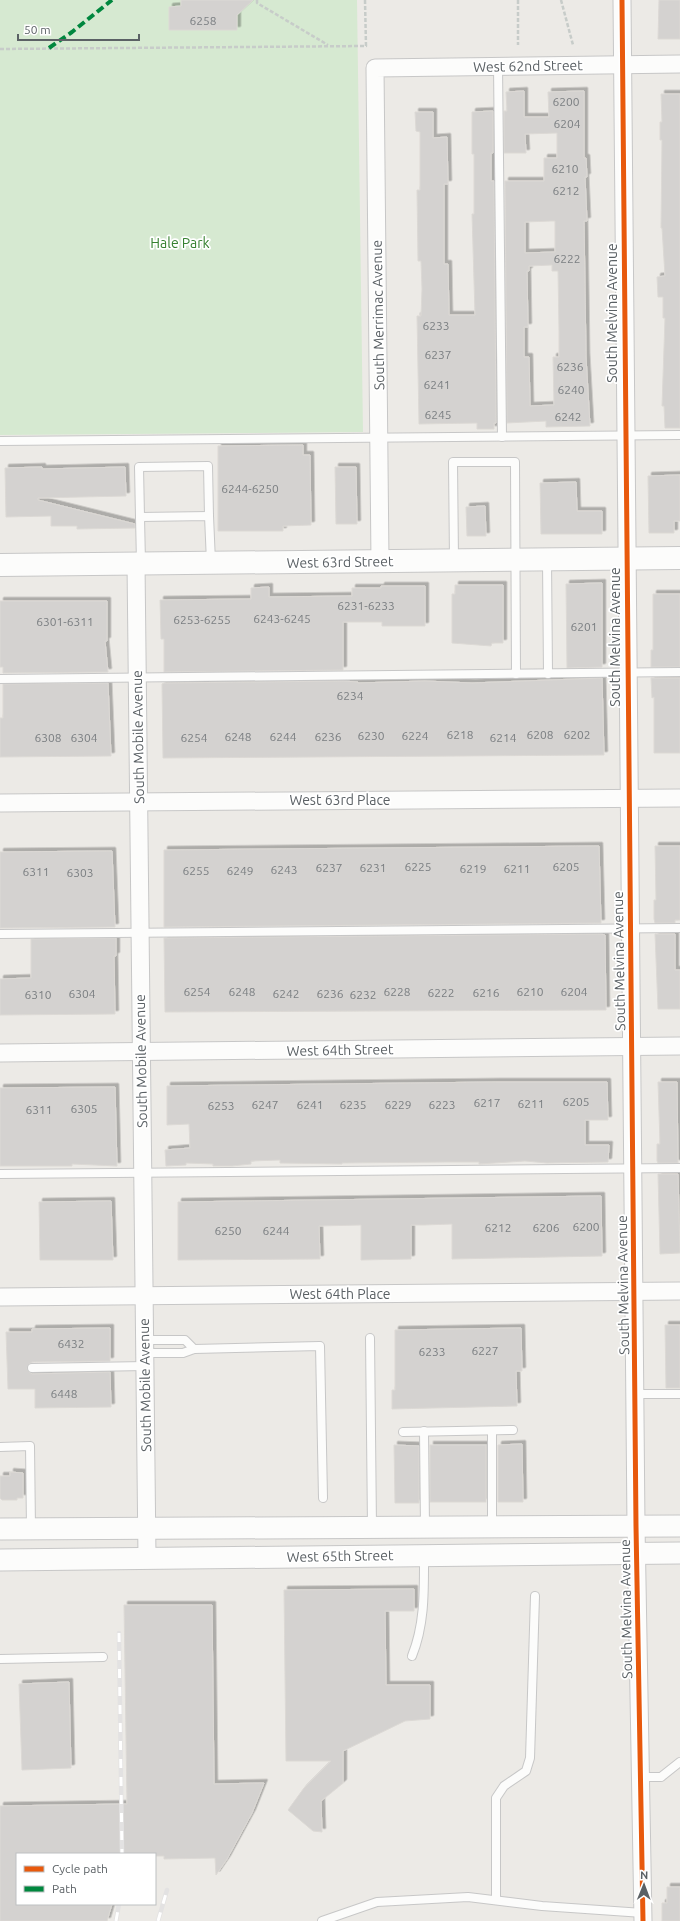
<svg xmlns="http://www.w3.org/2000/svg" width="680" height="1921" font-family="Ubuntu,sans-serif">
<defs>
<filter id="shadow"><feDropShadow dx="3.5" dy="-3.5" stdDeviation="0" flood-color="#0004"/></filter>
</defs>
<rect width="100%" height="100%" fill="#eceae6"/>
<!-- green -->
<path fill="#d6e9d1" d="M0,0h357l6,432 -363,3z"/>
<!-- building -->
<g fill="#d4d2d0" stroke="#dcd9d5" fill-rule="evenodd" filter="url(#shadow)">
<path d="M181,0h72l-16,15v15h-68v-23l12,-1z"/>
<path d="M659,0h21v39h-22z"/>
<path d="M524,91v26h25l-1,-25 36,-1v67h2l1,19h-2l2,44h-3l2,136 4,69 -44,1v-6l-39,2 -2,-242h39v-23h13v-25l-32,1 1,19h-22v-42h3l-1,-19zM551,221h4v31l-30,1v-31zM552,265v6h6l1,60v26h-6l1,48 -24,1 -1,-49h-5v-30h4l-1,-56h2v-5z"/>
<path d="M661,94h19v334h-15l-1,-22h-2l3,-88h-2v-21h-5l-1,-20 8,-1 -3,-48h-1l1,-88h-2v-18h2z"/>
<path d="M493,111v42h-2v28h3l2,242h-2v6h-17v-6l-58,1 -2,-108h4l1,-27 -1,-28h-3l-1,-71h3v-58l-4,-1 -1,-19h18v26l14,-1 1,47h-4v80h4l1,51h26l-3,-101h2v-60h-2v-42z"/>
<path d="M303,445v10h7l1,70 -28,1v5h-65v-85z"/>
<path d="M42,467v2l83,-2 1,29 -88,2v2l97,24v4l-58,1v-3h-26v-10l-45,1 -1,-49z"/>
<path d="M335,467h21l1,57h-21z"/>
<path d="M680,475v46h-6v12h-25l-1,-57z"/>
<path d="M576,482l1,29h25v23h-61l-1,-51z"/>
<path d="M485,506l1,30h-19l-1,-29z"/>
<path d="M602,583v84l-35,1 -1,-84z"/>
<path d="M455,585h48v58h-11l-1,3 -39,-3v-49h3z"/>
<path d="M381,586h44v40h-43v-4h-39v48l-179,2v-33h-3l-1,-39 91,-1v-11l18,-1v10l83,-1v-8h29z"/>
<path d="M653,594h27v73h-29v-17h2z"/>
<path d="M0,601h107v40h-2l3,31 -105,1v-6h-3z"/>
<path d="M602,678l2,77 -441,3 -1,-74 2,-1 179,-2 15,1v1l67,-2 47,2z"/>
<path d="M651,678h29v75h-26v-56l-2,1z"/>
<path d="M108,683l3,73 -111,1v-39h3v-34z"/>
<path d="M599,846l2,77 -437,4v-77z"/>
<path d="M655,846h25v74h-5v3h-20l-1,-4v-19h2z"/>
<path d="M112,851l3,76 -115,1v-76z"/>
<path d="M601,934l4,1 1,75 -441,2 -1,-74z"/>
<path d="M655,934h20v36h5v39h-22z"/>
<path d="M116,938v18h-2l1,58 -115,1v-36l31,-1v-39z"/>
<path d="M496,1082h111l1,38h-23v25h24l-1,17 -61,1 -22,-2 -46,3v-2h-33l-104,1v1l-62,-1v-3l-29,1v3l-19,2h-19v-2l-27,-1v2l-20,1 -1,-16 25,-2 -1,-24 -22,1v-39z"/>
<path d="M658,1082h19l1,81h-20l-1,-2v-17h3z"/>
<path d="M115,1087l2,79 -45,-2v2h-72v-78z"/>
<path d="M658,1174h20l2,79 -20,1z"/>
<path d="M601,1196l1,60 -150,3v-35l-28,1h-13v34l-50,1v-35l-42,1 1,33 -142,1v-58z"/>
<path d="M111,1201l2,59h-73l-1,-58z"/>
<path d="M665,1325h15v63h-14z"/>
<path d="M110,1328v33l-78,1 -3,2 -2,4 1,3 4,3 78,-2 1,35 -76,1v-19h-27l-2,-57h26v-3z"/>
<path d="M521,1328l1,43h-6l1,35 -125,3v-19h3v-60z"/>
<path d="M522,1444l1,58h-25v-57z"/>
<path d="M394,1445l25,1v57h-24z"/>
<rect x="430" y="1445" width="56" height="57"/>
<path d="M10,1472l13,1v25h-6v2h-15l-2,-2v-22h10z"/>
<path d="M414,1589v22h-29l1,74h44v34l-25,2 -62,30v32l-22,18 1,31 -9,-1 -25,-21 16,-22 27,-27h-45l-2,-171z"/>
<path d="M124,1605h88l2,179 50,-1 -12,30 -25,46 -11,16 -1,-17 -51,1v-3h-9v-2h-138v50h95l-5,17h-107v-115l127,-2z"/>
<path d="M69,1682l2,86 -49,2 -3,-86z"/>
<path d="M667,1887h13v34h-18v-18h5z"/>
</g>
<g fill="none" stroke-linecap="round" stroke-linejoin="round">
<!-- service casing -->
<g stroke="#c7c7c7" stroke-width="10">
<g id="service">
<path d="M498,66l4,371"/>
<path d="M0,441l680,-6"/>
<path d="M140,517l-1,-50 69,-1 1,50"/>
<path d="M454,559l-1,-97h62l1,212"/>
<path d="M547,560l1,114"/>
<path d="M141,563l-1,-46 69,-1 2,46"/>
<path d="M0,679l680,-7"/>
<path d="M0,934l680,-6"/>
<path d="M0,1174l680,-6"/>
<path d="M370,1338l2,189"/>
<path d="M145,1340h40l9,9"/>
<path d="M145,1353h38l11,-4 126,-3 3,152"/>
<path d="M32,1368l113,-2"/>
<path d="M636,1394h44"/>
<path d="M424,1431l1,96"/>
<path d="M492,1431v95"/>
<path d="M403,1432l110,-2"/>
<path d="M0,1447l30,-1 1,82"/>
<path d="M412,1656c13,-32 12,-66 12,-100"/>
<path d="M0,1659l103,-2"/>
<path d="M641,1777h20l19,-15"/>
<path d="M496,1900v-102l8,-12 22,-15 4,-13 5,-162"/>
<path d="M322,1921l55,-19 91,-5 74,9 101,7"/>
</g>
</g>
<!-- minor casing -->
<g stroke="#c7c7c7" stroke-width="19">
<g id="minor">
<path d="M622,0l14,1526 7,395"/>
<path d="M380,561l-5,-493 305,-4"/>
<path d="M136,563l11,995"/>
<path d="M0,803l680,-5"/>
<path d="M0,1053l680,-7"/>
<path d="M0,1297l680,-6"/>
</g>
</g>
<!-- tertiary casing -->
<g stroke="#c7c7c7" stroke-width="23">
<g id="tertiary">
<path d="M0,1529l680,-3"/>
<path d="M0,1560l680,-7"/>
</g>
</g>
<!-- secondary casing -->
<g stroke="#c7c7c7" stroke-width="24">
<path id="secondary" d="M0,565l680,-7"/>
</g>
<!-- path -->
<g stroke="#c7ccc9" stroke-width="2.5" stroke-dasharray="4 2" stroke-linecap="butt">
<path d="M257,0v3l71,42"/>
<path d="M518,0v45"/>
<path d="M561,0l12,45"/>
<path d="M0,49l366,-3 -1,-46"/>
</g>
<!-- service -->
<use href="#service" stroke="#fcfcfb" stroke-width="8"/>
<!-- minor -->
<use href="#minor" stroke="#fcfcfb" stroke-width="17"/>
<!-- tertiary -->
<use href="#tertiary" stroke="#fcfcfb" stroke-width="21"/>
<!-- secondary -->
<use href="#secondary" stroke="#fcfcfb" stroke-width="22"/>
<!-- rail casing -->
<g stroke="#e3e2e2" stroke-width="4.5">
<g id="rail">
<path d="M119,1633l3,221"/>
<path d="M116,1921l3,-17"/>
<path d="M158,1921l9,-31"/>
</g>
</g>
<!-- rail -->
<use href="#rail" stroke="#fff" stroke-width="3" stroke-dasharray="9" stroke-linecap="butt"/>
<!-- quiet -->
<path stroke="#00873e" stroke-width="4" stroke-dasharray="8 4" stroke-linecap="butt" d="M49,48l23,-16 40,-32"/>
<!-- cycleway casing -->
<g stroke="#fff" stroke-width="8">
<path id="cycleway" d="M622,0l14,1526 7,395"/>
</g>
<!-- cycleway -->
<use href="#cycleway" stroke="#e8590c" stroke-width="5"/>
</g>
<g text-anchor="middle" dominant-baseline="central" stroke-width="3.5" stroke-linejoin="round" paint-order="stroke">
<!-- number labels -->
<g font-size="12" fill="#7a7e81">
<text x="203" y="20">6258</text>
<text x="566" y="101">6200</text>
<text x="567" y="123">6204</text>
<text x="565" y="168">6210</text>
<text x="566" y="190">6212</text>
<text x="567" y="258">6222</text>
<text x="436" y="325">6233</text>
<text x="438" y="354">6237</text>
<text x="570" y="366">6236</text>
<text x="437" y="384">6241</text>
<text x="571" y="389">6240</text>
<text x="438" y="414">6245</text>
<text x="568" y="416">6242</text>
<text x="250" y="488">6244-6250</text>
<text x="366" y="605">6231-6233</text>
<text x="282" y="618">6243-6245</text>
<text x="202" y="619">6253-6255</text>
<text x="65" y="621">6301-6311</text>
<text x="584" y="626">6201</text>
<text x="350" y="695">6234</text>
<text x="460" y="734">6218</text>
<text x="540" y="734">6208</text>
<text x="577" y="734">6202</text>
<text x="371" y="735">6230</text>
<text x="415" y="735">6224</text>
<text x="238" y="736">6248</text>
<text x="283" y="736">6244</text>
<text x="328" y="736">6236</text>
<text x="48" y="737">6308</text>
<text x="84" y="737">6304</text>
<text x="194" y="737">6254</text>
<text x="503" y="737">6214</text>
<text x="418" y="866">6225</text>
<text x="566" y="866">6205</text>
<text x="329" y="867">6237</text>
<text x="373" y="867">6231</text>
<text x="473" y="868">6219</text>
<text x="517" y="868">6211</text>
<text x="284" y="869">6243</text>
<text x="196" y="870">6255</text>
<text x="240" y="870">6249</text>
<text x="36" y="871">6311</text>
<text x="80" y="872">6303</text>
<text x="197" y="991">6254</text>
<text x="242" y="991">6248</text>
<text x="397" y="991">6228</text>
<text x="530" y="991">6210</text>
<text x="574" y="991">6204</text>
<text x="441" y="992">6222</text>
<text x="486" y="992">6216</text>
<text x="82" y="993">6304</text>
<text x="286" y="993">6242</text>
<text x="330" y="993">6236</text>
<text x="38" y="994">6310</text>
<text x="363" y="994">6232</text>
<text x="576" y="1101">6205</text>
<text x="487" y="1102">6217</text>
<text x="531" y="1103">6211</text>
<text x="265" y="1104">6247</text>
<text x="310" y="1104">6241</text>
<text x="353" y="1104">6235</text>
<text x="398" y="1104">6229</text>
<text x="442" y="1104">6223</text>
<text x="221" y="1105">6253</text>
<text x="84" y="1108">6305</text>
<text x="39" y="1109">6311</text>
<text x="586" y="1226">6200</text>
<text x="498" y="1227">6212</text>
<text x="546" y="1227">6206</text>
<text x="228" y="1230">6250</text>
<text x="276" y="1230">6244</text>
<text x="71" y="1343">6432</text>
<text x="485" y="1350">6227</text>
<text x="432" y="1351">6233</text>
<text x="64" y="1393">6448</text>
</g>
<!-- street labels -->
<g font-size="14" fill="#5b6165" stroke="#fff">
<text transform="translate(528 66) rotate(-1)">West 62nd Street</text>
<text transform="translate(612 313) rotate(-90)">South Melvina Avenue</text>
<text transform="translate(378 315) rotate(-91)">South Merrimac Avenue</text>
<text transform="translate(340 562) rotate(-1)">West 63rd Street</text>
<text transform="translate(615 637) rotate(-90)">South Melvina Avenue</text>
<text transform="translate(138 737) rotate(-91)">South Mobile Avenue</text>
<text x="340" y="800">West 63rd Place</text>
<text transform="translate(619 961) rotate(-91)">South Melvina Avenue</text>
<text transform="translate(340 1050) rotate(-1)">West 64th Street</text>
<text transform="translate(141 1061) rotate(-91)">South Mobile Avenue</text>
<text transform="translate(623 1285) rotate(-91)">South Melvina Avenue</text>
<text x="340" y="1294">West 64th Place</text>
<text transform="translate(145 1385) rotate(-91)">South Mobile Avenue</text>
<text transform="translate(340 1556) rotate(-1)">West 65th Street</text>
<text transform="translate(626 1609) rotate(-91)">South Melvina Avenue</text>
</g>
<!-- park labels -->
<g font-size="14" fill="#368130" stroke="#fff">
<text x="180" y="243">Hale Park</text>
</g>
</g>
<!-- legend -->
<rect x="16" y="1853" width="140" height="52" fill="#ffffff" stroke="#bdc0c1"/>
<rect x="24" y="1866" width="20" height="6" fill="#e8590c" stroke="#bdc0c1"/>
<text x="52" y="1873" font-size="12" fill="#5b6165">Cycle path</text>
<rect x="24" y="1886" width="20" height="6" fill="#00873e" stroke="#bdc0c1"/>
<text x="52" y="1893" font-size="12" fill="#5b6165">Path</text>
<!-- north arrow -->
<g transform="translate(644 1885) rotate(1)" stroke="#ffffff" stroke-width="3" paint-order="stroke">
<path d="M0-3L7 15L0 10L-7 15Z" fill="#5b6165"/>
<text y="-6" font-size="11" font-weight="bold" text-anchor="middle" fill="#5b6165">N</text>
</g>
<!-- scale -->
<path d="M18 34v6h121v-6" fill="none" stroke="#5b6165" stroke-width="2"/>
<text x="24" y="34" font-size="12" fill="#5b6165" stroke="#ffffff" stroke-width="3" paint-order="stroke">50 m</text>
</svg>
